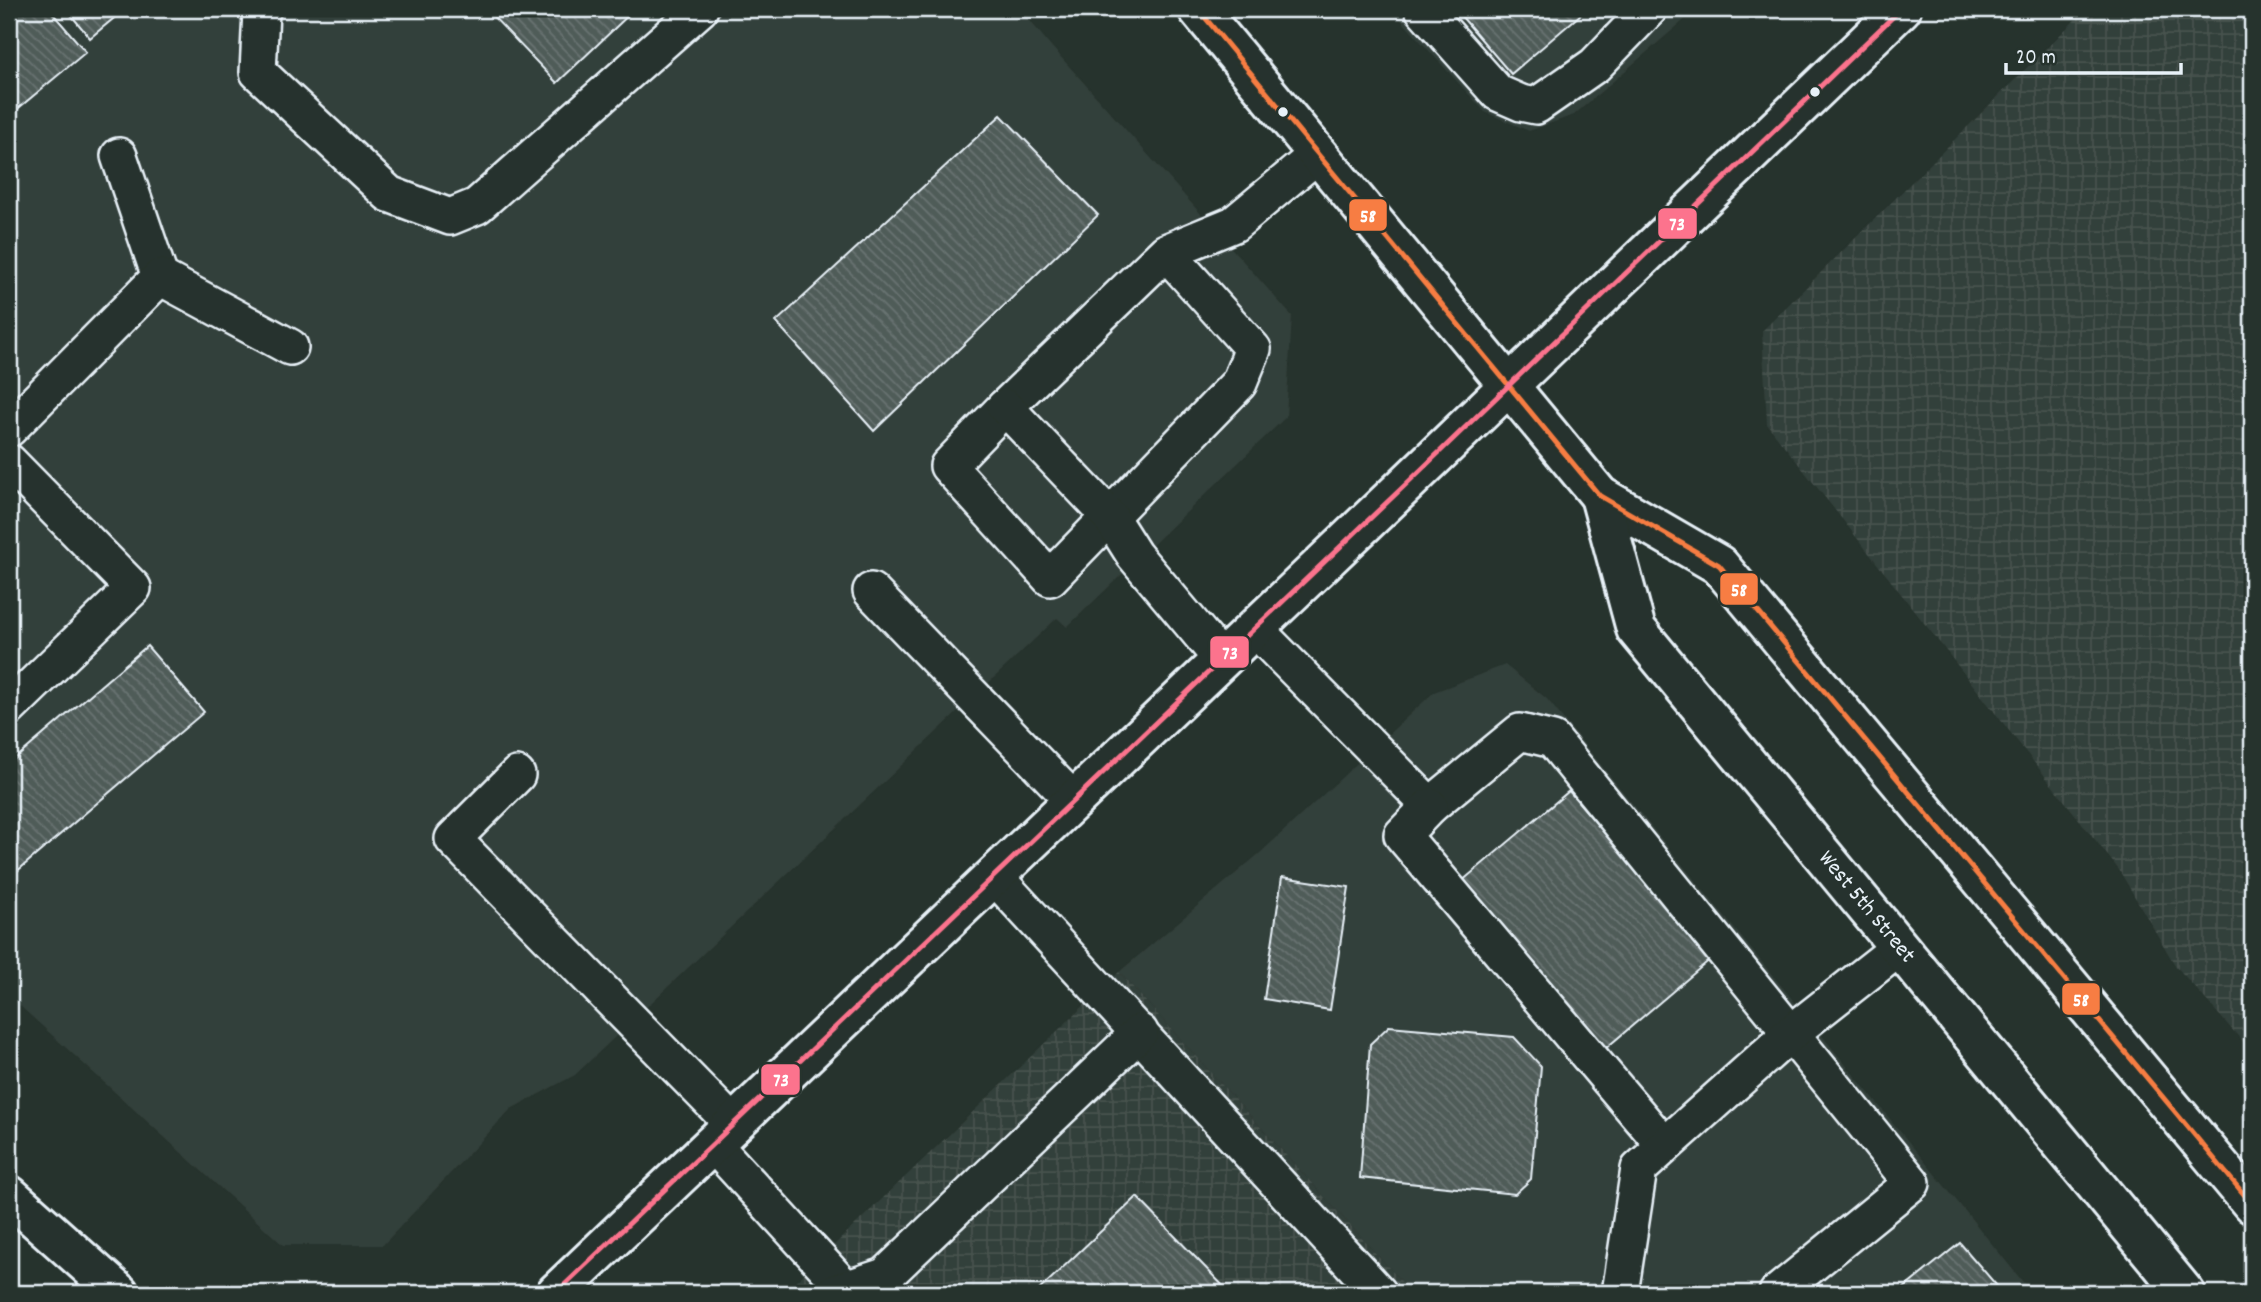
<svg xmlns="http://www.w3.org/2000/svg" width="2261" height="1302" font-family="Dekko,sans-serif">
<defs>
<pattern id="industrial-grid" width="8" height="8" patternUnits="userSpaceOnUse" patternTransform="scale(1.75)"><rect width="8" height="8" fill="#333f3a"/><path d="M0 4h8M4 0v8" fill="none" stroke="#47524e"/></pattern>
<pattern id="building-back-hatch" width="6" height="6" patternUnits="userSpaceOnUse" patternTransform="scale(1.75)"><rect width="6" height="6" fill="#505c59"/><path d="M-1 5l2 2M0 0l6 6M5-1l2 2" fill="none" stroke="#697472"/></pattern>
</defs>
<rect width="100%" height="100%" fill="#26332d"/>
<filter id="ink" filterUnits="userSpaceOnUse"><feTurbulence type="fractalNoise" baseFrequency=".0143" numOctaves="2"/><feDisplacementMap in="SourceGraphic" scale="14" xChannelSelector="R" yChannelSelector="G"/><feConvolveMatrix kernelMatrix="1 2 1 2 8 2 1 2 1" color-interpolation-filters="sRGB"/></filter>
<g filter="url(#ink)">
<!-- built -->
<g fill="#333f3a">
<path d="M9,9h1011l31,37 241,270 -6,101 -219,210 -10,-9 -482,457 -64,34 -128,136h-100l-274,-249z"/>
<path d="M1391,9h306l-123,106 -45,16 -44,-19z"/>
<path d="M1505,665l42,34 485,594h-620l-293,-321 141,-119 174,-161z"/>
</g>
<!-- industrial -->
<g fill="url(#industrial-grid)">
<path d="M2086,9h166v1043l-77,-87 -56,-95 -352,-446 -5,-93z"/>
<path d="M1119,972l293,321h-628z"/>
</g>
<!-- building -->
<g fill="url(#building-back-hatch)" stroke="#e8f1f8" stroke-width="2">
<path d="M9,9h40l37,43 -77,64z"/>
<path d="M66,9h59l-35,29z"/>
<path d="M486,9h149l-78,74z"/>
<path d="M1438,9h149l-76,65 -55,-64 -9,9z"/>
<path d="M1001,115l97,100 -224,216 -98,-109z"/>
<path d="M147,646l57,66 -195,166v-114z"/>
<path d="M1569,791l143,167 -106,90 -144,-167z"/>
<path d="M1282,877l67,10 -19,123 -66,-11z"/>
<path d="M1389,1026l125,11 27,29 -10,113 -16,15 -155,-16 10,-134z"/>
<path d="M1137,1197l93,96h-194z"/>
<path d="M1960,1243l43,50h-105z"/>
</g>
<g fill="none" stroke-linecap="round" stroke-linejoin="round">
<!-- lane casing -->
<g stroke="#e8f1f8" stroke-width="40">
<g id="lane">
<path d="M263,9l-2,2 -3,61 131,122 61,23 27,-11 223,-197"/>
<path d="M1423,9l75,84 23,10 15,3 59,-41 54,-56"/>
<path d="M119,156l41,121"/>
<path d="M1166,252l87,97 -14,34 -189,195 -102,-112 57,-59 161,-155 68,-28 84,-70"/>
<path d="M1005,407l105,110 24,38 88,105"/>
<path d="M9,429l151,-152 130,70"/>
<path d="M9,462l124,126 -124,120"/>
<path d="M871,591l203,210"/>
<path d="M1254,628l176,178 90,-74 33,8 359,443 -135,110"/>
<path d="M517,775l-64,64 281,286"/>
<path d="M1430,806l-28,29 262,310"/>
<path d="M994,876l385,417"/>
<path d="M713,1144l133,145"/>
<path d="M833,1293l52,-17 255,-244"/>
<path d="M1620,1293l19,-124 152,-136 108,-85"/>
</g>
</g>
<!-- secondary casing -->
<g stroke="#e8f1f8" stroke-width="44">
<g id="secondary">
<path d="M1198,9l402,487 119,69 533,639"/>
<path id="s1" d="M1600,496l36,133 549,664"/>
<path d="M9,1195l110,98"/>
</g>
</g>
<!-- primary casing -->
<g stroke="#e8f1f8" stroke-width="44">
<path id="primary" d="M556,1293l845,-804 500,-480"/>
</g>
<!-- lane -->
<use href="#lane" stroke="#26332d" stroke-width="35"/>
<!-- secondary -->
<use href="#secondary" stroke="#26332d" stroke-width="38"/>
<!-- primary -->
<use href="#primary" stroke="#26332d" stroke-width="38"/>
<!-- bus-1 casing -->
<g stroke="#26332d" stroke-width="10">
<path id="bus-1" d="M1198,9l402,487 119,69 533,639"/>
</g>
<!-- bus-2 casing -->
<g stroke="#26332d" stroke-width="10">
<path id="bus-2" d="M556,1293l845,-804 500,-480"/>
</g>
<!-- bus-1 -->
<use href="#bus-1" stroke="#f77d43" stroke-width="5"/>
<!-- bus-2 -->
<use href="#bus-2" stroke="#fc738d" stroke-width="5"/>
</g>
</g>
<!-- markers -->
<g fill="#e8f1f8" stroke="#26332d" stroke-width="2.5">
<circle cx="1815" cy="92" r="6"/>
<circle cx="1283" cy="112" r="6"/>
</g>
<g text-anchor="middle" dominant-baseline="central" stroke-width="6" stroke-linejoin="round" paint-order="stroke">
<!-- street labels -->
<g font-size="23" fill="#e8f1f8" stroke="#26332d">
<text stroke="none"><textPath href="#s1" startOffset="499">West 5th Street</textPath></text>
</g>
</g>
<g stroke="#26332d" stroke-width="2.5">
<rect x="1348" y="198" width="40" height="34" rx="7" fill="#f77d43"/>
<rect x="1657" y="207" width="41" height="33" rx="7" fill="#fc738d"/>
<rect x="1719" y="572" width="40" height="34" rx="7" fill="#f77d43"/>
<rect x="1209" y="635" width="41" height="34" rx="7" fill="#fc738d"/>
<rect x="2061" y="982" width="40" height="34" rx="7" fill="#f77d43"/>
<rect x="760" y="1063" width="41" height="33" rx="7" fill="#fc738d"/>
</g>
<g font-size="19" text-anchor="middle" font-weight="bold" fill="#fff">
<text x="1368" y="222">58</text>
<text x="1677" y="230">73</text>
<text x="1739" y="596">58</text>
<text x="1230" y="659">73</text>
<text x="2081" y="1006">58</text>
<text x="781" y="1086">73</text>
</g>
<!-- margin -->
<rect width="2261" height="1302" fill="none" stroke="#26332d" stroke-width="35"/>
<rect x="18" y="18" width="2226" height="1267" fill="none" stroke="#e8f1f8" stroke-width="2.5" filter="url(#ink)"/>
<!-- scale -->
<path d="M2006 63v10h175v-10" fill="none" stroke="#e8f1f8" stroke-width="3.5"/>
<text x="2016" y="63" font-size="21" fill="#e8f1f8" stroke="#26332d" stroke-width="5" paint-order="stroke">20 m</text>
</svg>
